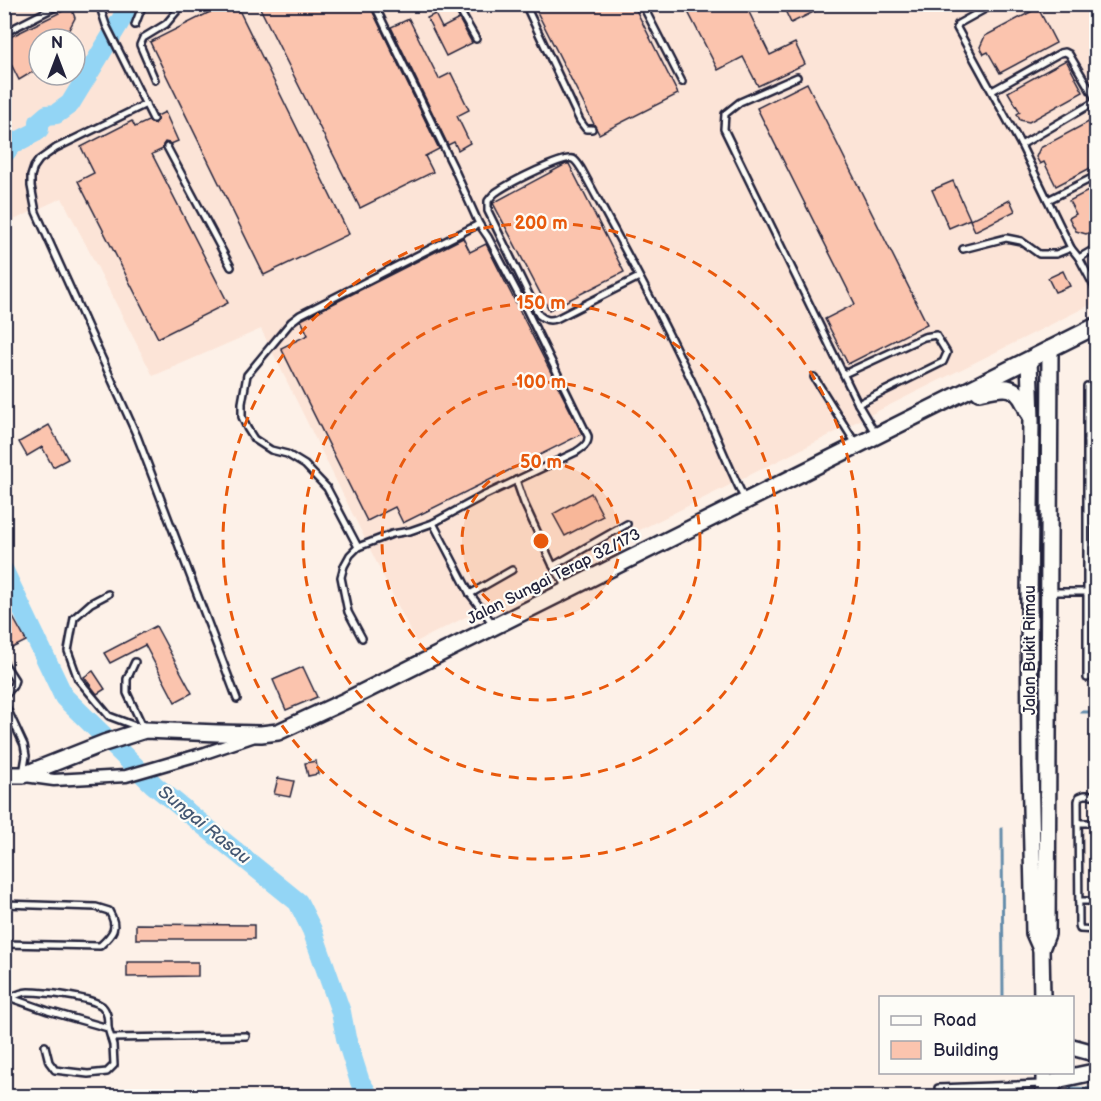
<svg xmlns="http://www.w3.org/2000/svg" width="1101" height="1101" font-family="'Balsamiq Sans',sans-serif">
<rect width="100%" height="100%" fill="#fdf1e8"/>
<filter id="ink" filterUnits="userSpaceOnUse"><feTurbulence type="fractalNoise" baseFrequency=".0167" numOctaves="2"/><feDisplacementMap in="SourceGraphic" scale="12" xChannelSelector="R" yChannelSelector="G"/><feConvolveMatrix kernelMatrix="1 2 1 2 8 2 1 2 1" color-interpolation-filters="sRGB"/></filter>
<g filter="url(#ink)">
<!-- built -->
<path fill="#fce4d7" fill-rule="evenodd" d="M4,5h1092v297l-680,340 -155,-313 -108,47 -91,-178 -57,26zM39,39h36v36h-36z"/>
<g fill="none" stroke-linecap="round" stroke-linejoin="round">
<!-- stream -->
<g stroke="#668dab" stroke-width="3">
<path d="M1081,712h15"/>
<path d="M1002,829l1,169"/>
<path d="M1069,1096l1,-8 26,1"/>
</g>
<!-- river -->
<g stroke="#93d5f5" stroke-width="20">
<path d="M4,154l9,-10 23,-12 3,-3v-7l8,-7 9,-1 14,-10 51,-84 7,-16"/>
<path d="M4,571l60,126 90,88 144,117 14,28 29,82 5,26 14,44 9,14"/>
</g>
</g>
<!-- building -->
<g fill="#fbc4ae" stroke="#22223b" stroke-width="1.5">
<path d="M226,4h10l113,230 -85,41 -114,-233z"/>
<path d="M258,4h111l70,145 -14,7 8,16 -73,36z"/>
<path d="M533,4h100l45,90 -79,40z"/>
<path d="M684,4h61l25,51 25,-12 10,21 -47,22 -15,-29 -25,13z"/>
<path d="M782,4h48l-39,19z"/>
<path d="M71,7l4,11 -11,21h-25v29l-20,12 -10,-20 -5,3v-23z"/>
<path d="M1038,8l18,35 -56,30 -12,-21 -4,2 -4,-7 5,-11z"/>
<path d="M435,14l7,14 17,-9 13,24 -26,13 -19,-38z"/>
<path d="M409,19l30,60 12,-6 18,37 -12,6 13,27 -12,7 -4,-8 -6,3 -57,-118z"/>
<path d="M1066,60l17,32 -54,30 -9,-2 -3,-6 3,-2 -12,-20z"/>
<path d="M807,83l120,241 -79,40 -23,-45 30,-15 -98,-196z"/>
<path d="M165,112l13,29 -7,3 -2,-1 -4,-1 -2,3v4l-11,5 76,149 -70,35 -80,-157 16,-8 -13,-26 51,-26 3,6 13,-6 3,2 4,1 2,-3v-5z"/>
<path d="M1096,118v47l-40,21 -12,-24 -4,2 -4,-7 4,-9z"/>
<path d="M566,164h3l55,108 -75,38 -56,-107z"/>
<path d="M953,181l17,38 -21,9 -17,-38z"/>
<path d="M1096,187v42l-10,5 -10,-3 -7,-13 7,-4 -7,-13z"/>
<path d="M1010,200l5,11 -40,20 -5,-11z"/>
<path d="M463,238l7,14 16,-8 96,190 -179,89 -8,-16 -28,14 -86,-173 27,-13 -7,-15 2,-1z"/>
<path d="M1063,271l7,15 -15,6 -7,-14z"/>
<path d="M49,425l19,34 -15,8 -11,-20 -15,9 -8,-14z"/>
<path d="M591,493l12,23 -38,20 -12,-22z"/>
<path d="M4,601l22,40 -22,11z"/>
<path d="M156,626l36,67 -17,9 -30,-57 -35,18 -6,-10z"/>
<path d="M303,667l14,30 -31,13 -13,-30z"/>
<path d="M93,671l12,18 -8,5 -13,-17z"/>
<path d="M316,761l2,13 -10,2 -3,-13z"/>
<path d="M278,778l16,3 -4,16 -16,-3z"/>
<path d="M136,924l118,1v14h-118z"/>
<path d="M127,962h71v14l-71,1z"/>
</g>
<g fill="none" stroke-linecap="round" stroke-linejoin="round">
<!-- lane casing -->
<g stroke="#22223b" stroke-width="10">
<g id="lane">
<path d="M99,4l7,21 47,94"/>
<path d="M456,4l20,35"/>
<path d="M525,4l55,117 6,8h6"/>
<path d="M642,4l40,78"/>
<path d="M994,4l-36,20 -1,4 64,117 50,103 8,10 17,32"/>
<path d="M135,25l8,-21"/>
<path d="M10,30l51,-26"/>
<path d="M797,77l-57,25 -15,12 -1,15 134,275 17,29"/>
<path d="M155,80l-15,-35 3,-7 23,-14 17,-20"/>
<path d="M992,91l68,-38 5,-1 4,2 26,44 -1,4 -3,2 -70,41"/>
<path d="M146,104l-90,44 -17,12 -5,7 -3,9v10l5,26 101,224 100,263"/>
<path d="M167,147l64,120"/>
<path d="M1048,200l48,-24"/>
<path d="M963,249l43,-11 15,3 18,13h17l15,-6"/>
<path d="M1079,258l17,-10"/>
<path d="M639,277l-83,42c-7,2 -11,1 -17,-4l-51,-104v-10c3,-4 6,-8 10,-10 10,-7 66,-36 75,-32 4,2 7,8 9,11 34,63 69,126 100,191 23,45 40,92 62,137"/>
<path d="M844,374l80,-37 12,-2 11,18 -4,9 -85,42"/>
<path d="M814,377l42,67"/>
<path d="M1087,441h9"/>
<path d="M1087,477h9"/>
<path d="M516,480l8,23 29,63 74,-42"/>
<path d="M433,523l37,71 23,30"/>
<path d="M358,547l-31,-59 -22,-23 -18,-11 -16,-4 -17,-11 -7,-11 -5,-11v-14l5,-28 44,-53 9,-7 179,-91 -26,-58 -79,-162"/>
<path d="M553,566l14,21"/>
<path d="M1050,592h37"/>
<path d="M108,594l-17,9 -17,15 -6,33 10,28 31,37 29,11"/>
<path d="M470,594l42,-24"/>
<path d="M362,638l-14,-26 -7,-35 3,-11 6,-11 8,-8 34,-13 18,-3 23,-8 50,-27 93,-44c6,-4 13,-8 12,-16l-62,-127 -38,-72 -9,-13"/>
<path d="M135,662l-8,17v14l17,36"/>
<path d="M4,663l11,17 -2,6 -9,11"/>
<path d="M1087,678v-292"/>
<path d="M4,702l20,43 2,11 -3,18"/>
<path d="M1096,795h-12l-5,2 -1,4 1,124 1,4 16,1"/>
<path d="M1079,823h17"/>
<path d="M1079,901h17"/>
<path d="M4,904l92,3 13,4c10,17 4,23 -9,35l-96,-2"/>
<path d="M4,997l7,1 37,13 60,17 5,17 1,20 -7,7 -19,2 -33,-4 -6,-8 -4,-16"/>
<path d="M11,998c5,-3 10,-6 17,-6 16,0 62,5 74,14 6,6 6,14 6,22"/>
<path d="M111,1038l135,-2"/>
<path d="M938,1088l104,-4"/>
</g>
</g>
<!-- street casing -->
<g stroke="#22223b" stroke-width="15">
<path id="street" d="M25,776l29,4 72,-4 79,-23 47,-16"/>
</g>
<!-- secondary casing -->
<g stroke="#22223b" stroke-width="20">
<g id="secondary">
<path d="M1029,360l2,60 -2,181 1,166 4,166 7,16"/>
<path d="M979,392c27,-6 38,-10 49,20"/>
<path d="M4,775h19l81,-32 41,-13 73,3 43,1 17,-2 69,-32 749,-374"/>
<path d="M1042,998l-1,-49 6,-15 3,-585"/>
<path d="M1072,1047l22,6"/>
<path d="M1044,1072v24"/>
<path d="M1048,1096l6,-13 7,-4 33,-7"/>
</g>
</g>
<!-- lane -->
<use href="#lane" stroke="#fdfcf7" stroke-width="5"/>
<!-- street -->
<use href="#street" stroke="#fdfcf7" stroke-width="10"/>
<!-- secondary -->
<use href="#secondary" stroke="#fdfcf7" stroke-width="15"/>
</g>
</g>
<!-- distance rings -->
<circle cx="541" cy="541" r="79" fill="#e8590c" fill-opacity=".12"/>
<g fill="none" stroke="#e8590c" stroke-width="3" stroke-dasharray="10 8">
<circle cx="541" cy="541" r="79"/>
<circle cx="541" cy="541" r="159"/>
<circle cx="541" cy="541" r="238"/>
<circle cx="541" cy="541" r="318"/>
</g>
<g text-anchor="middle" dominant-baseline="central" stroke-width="4.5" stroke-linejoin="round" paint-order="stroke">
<!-- street labels -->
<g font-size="16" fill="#22223b" stroke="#fdfcf7">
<text transform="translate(554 577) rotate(-27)">Jalan Sungai Terap 32/173</text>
<text transform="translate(1030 650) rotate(-90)">Jalan Bukit Rimau</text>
</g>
<!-- water labels -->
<g font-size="18" font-style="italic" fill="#445873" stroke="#fdfcf7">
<text transform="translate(204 825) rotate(39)">Sungai Rasau</text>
</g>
</g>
<circle cx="541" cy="541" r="9" fill="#e8590c" stroke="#fdfcf7" stroke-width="3"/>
<g font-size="18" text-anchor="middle" font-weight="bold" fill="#e8590c" stroke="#fdfcf7" stroke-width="4.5" stroke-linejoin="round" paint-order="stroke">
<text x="541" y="229">200 m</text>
<text x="541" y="309">150 m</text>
<text x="541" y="388">100 m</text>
<text x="541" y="468">50 m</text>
</g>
<!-- margin -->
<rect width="1101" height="1101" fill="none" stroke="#fdfcf7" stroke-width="24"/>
<rect x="12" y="12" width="1077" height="1077" fill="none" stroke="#22223b" stroke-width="2" filter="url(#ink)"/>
<!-- legend -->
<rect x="879" y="996" width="195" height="78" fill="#fdfcf7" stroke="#a5a5ac" stroke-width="1.5"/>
<rect x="891" y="1016" width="30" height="9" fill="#fdfcf7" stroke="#a5a5ac" stroke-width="1.5"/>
<text x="933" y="1026" font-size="18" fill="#22223b">Road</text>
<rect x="891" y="1041" width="30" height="18" fill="#fbc4ae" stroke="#a5a5ac" stroke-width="1.5"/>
<text x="933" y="1056" font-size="18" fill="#22223b">Building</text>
<!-- north arrow -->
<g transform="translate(57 57)"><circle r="28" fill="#fdfcf7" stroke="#a5a5ac" stroke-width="1.5"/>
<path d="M0-4.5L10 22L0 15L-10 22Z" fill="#22223b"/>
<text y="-9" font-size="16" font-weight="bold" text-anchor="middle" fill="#22223b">N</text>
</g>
</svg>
